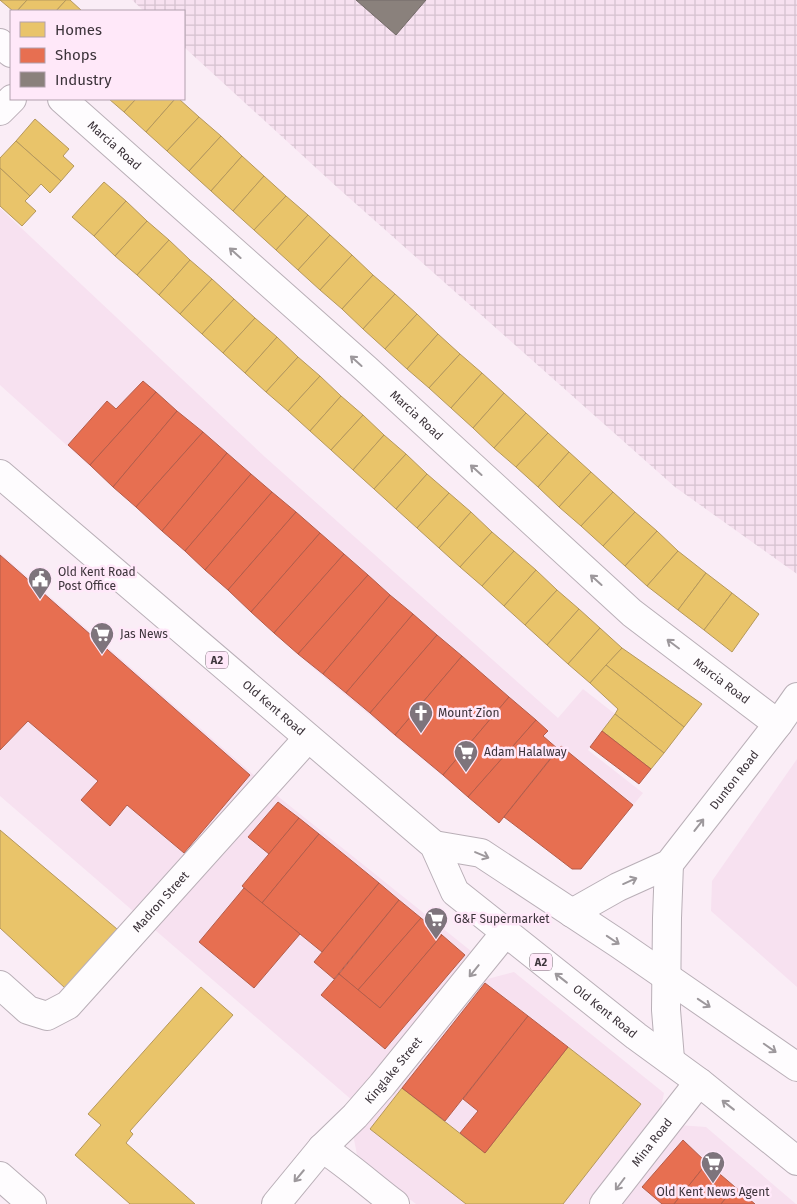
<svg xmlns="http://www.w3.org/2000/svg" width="797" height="1204" font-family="'Fira Sans',sans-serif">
<defs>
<pattern id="industrial-grid" width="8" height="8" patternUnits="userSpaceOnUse" patternTransform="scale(1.25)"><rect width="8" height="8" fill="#f7e1f0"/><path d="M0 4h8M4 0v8" fill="none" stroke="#d5c2cf"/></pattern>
</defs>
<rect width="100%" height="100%" fill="#faedf6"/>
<!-- built -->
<g fill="#f7e1f0">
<path d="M0,208l265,249 293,261 25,-29 32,25 -27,36 55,43 -62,76h-9l-68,-52 -5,6 -187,-156 -312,-282z"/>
<path d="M0,553l280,245 191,153 -118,150 -353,-305z"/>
<path d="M797,759v228l-86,-76 1,-30z"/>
<path d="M514,972l150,121 -5,25 -71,86h-172l-58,-44 -6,-31 124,-147z"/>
<path d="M678,1125l28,2 90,77h-175z"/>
</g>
<!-- industrial -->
<path fill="url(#industrial-grid)" d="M132,0h665v574l-122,-87 -337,-299 -154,-141v-36h-40z"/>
<!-- homes -->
<g fill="#e9c46a" stroke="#b5985c">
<path d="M0,0h27l-10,11h-4z"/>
<path d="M27,0h39l-10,11h-39z"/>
<path d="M66,0h4l12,11h-26z"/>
<path d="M109,99h27l-12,13z"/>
<path d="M136,99h39l-29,33 -22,-20z"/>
<path d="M175,99h4l20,18 -32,34 -21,-19z"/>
<path d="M199,117l22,19 -32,35 -22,-20z"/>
<path d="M35,119l34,30 -6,7 11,10 -13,15 -45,-40z"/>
<path d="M221,136l21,20 -31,35 -22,-20z"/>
<path d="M16,141l45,40 -11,12 -9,-9 -11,12 -30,-28v-10z"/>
<path d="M242,156l22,20 -31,35 -22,-20z"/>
<path d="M0,168l30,28 -5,5 11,10 -14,15 -22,-20z"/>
<path d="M264,176l22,20 -32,34 -21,-19z"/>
<path d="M104,182l22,19 -32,35 -22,-19z"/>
<path d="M286,196l22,19 -32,35 -22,-20z"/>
<path d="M126,201l21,20 -32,35 -21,-20z"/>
<path d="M308,215l22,20 -32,35 -22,-20z"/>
<path d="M147,221l22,19 -32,35 -22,-19z"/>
<path d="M330,235l22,20 -32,35 -22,-20z"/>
<path d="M169,240l21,20 -31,35 -22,-20z"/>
<path d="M352,255l21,20 -31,34 -22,-19z"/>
<path d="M190,260l22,19 -32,35 -21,-19z"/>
<path d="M373,275l22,19 -32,35 -21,-20z"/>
<path d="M212,279l22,20 -32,35 -22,-20z"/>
<path d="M395,294l22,20 -32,35 -22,-20z"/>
<path d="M234,299l21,19 -32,35 -21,-19z"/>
<path d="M417,314l21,20 -31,35 -22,-20z"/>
<path d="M255,318l22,19 -32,36 -22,-20z"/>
<path d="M438,334l22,20 -31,34 -22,-19z"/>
<path d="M277,337l21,20 -32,35 -21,-19z"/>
<path d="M460,354l22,19 -31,35 -22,-20z"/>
<path d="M298,357l22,19 -32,35 -22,-19z"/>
<path d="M482,373l22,20 -31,35 -22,-20z"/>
<path d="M320,376l21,20 -31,35 -22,-20z"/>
<path d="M504,393l22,20 -32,35 -21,-20z"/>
<path d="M341,396l22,19 -32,35 -21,-19z"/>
<path d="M526,413l22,20 -32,34 -22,-19z"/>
<path d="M363,415l21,20 -31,35 -22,-20z"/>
<path d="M548,433l21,19 -31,35 -22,-20z"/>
<path d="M384,435l22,19 -32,35 -21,-19z"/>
<path d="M569,452l22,20 -32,35 -21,-20z"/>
<path d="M406,454l21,20 -31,35 -22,-20z"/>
<path d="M591,472l22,20 -32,34 -22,-19z"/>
<path d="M427,474l22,19 -32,35 -21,-19z"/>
<path d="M613,492l22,20 -32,34 -22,-20z"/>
<path d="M449,493l22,19 -32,36 -22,-20z"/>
<path d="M471,512l21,20 -32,35 -21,-19z"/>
<path d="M635,512l22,19 -32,35 -22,-20z"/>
<path d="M657,531l21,20 -31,35 -22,-20z"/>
<path d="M492,532l22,19 -32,35 -22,-19z"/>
<path d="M514,551l22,19 -32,36 -22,-20z"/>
<path d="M678,551l28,22 -28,37 -31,-24z"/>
<path d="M536,570l21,20 -32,35 -21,-19z"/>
<path d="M706,573l26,20 -28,37 -26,-20z"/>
<path d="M557,590l22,19 -32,36 -22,-20z"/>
<path d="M732,593l27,21 -27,38 -28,-22z"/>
<path d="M579,609l21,19 -32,36 -21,-19z"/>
<path d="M600,628l22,20 -32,35 -22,-19z"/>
<path d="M622,648l80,56 -18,23 -78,-62z"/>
<path d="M606,665l78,62 -20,26 -49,-39 3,-5 -28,-26z"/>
<path d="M615,714l49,39 -13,16 -49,-38z"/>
<path d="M0,830l117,99 -52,59 -65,-60z"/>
<path d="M201,987l32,28 -103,116 3,3 -7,9 69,61h-65l-55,-49 26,-30 -13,-11z"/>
<path d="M568,1047l73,57 -78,100h-97l-96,-75 32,-41 83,65z"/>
</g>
<!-- shops -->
<g fill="#e76f51" stroke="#b45d4a">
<path d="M143,381l13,11 -66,73 -22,-20 39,-44 9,8z"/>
<path d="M156,392l21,19 -64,76 -23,-22z"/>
<path d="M177,411l26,21 -67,75 -23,-20z"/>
<path d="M203,432l24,21 -65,78 -26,-24z"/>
<path d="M227,453l24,21 -66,77 -23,-20z"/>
<path d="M251,474l21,18 -67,78 -20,-19z"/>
<path d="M272,492l24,20 -68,78 -23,-20z"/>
<path d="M296,512l24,21 -69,79 -23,-22z"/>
<path d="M320,533l24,21 -70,79 -23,-21z"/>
<path d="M344,554l24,21 -70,79 -24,-21z"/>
<path d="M0,555l250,220 -66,78 -57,-48 -17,21 -29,-26 17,-19 -70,-60 -28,29z"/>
<path d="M368,575l22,20 -67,79 -25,-20z"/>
<path d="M390,595l23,19 -67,79 -23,-19z"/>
<path d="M413,614l24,21 -67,78 -24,-20z"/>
<path d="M437,635l25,21 -67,79 -25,-22z"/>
<path d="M462,656l47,41 -66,78 -48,-40z"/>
<path d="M509,697l27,23 -68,77 -25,-22z"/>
<path d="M536,720l12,11 -5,5 15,13 -59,74 -31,-26z"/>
<path d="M602,731l49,38 -12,15 -49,-37z"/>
<path d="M561,746l72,59 -52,64h-9l-68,-52z"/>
<path d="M278,802l21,16 -30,36 -21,-17z"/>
<path d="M299,818l20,16 -57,69 -20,-17z"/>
<path d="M319,834l60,49 -57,69 -60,-49z"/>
<path d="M379,883l20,17 -65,79 -20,-17z"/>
<path d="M244,888l56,46 -46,54 -55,-46z"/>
<path d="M399,900l22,18 -63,72 -19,-16z"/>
<path d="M421,918l21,17 -62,73 -22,-18z"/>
<path d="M442,935l23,20 -80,94 -64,-54 18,-21 41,34z"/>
<path d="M485,983l43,33 -83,105 -43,-33z"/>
<path d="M528,1016l40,31 -83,106 -25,-20 18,-22 -15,-12z"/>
<path d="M683,1140l24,23 -33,41h-12l-20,-17z"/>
<path d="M707,1163l28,24 -14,17h-47z"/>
<path d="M735,1187l20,17h-34z"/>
</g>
<!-- industry -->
<path fill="#8a817c" stroke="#736a68" d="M356,0h70l-30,35z"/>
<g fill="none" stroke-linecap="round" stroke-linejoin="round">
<!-- minor casing -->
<g stroke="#b9afb7" stroke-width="30">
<g id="minor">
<path d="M0,43l11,10"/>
<path id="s1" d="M62,99l304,270 266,244 146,111"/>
<path d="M0,111l12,-12"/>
<path id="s2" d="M0,985l28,25 19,6 21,-11 240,-267"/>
<path d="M322,1148c26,17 48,37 73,56"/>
<path d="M0,1176l32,28"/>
<path id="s3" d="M276,1204l46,-56 33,-32 27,-31 123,-152"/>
<path id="s4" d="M604,1204l95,-122"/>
</g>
</g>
<!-- secondary casing -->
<g stroke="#b9afb7" stroke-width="30">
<g id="secondary">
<path d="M669,864l-2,54 -1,92 4,49"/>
<path id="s5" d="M572,913l46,-26 51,-23 109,-140 19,-27"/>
</g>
</g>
<!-- trunk casing -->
<g stroke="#b9afb7" stroke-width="30">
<g id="trunk">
<path id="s6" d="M0,474l434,371 21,47 181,144 63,46 98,79"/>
<path d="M434,845l47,8 138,91 178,123"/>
</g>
</g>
<!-- minor -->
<use href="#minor" stroke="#fefcfe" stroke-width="28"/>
<!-- secondary -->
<use href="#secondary" stroke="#fefcfe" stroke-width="28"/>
<!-- trunk -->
<use href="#trunk" stroke="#fefcfe" stroke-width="28"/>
</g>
<!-- one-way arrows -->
<defs><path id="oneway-shaft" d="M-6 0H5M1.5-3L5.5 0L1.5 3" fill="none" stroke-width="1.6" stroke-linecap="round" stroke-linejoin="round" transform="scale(1.25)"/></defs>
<g stroke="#9d989c">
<use href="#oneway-shaft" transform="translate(235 253) rotate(-138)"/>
<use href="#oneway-shaft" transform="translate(356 361) rotate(-138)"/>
<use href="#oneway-shaft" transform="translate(476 470) rotate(-138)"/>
<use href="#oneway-shaft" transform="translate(596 580) rotate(-138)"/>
<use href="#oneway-shaft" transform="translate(673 644) rotate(-143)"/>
<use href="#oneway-shaft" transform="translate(699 825) rotate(-52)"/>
<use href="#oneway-shaft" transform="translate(482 855) rotate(23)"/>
<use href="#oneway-shaft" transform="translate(630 881) rotate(-24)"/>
<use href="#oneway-shaft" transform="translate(613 940) rotate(34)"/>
<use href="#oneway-shaft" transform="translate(474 971) rotate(129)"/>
<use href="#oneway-shaft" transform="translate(561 978) rotate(-142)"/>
<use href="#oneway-shaft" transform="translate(704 1003) rotate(34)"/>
<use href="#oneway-shaft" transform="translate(770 1048) rotate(35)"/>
<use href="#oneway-shaft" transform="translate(728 1105) rotate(-142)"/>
<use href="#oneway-shaft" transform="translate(299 1176) rotate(130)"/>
<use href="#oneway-shaft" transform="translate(620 1184) rotate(127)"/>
</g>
<!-- icons -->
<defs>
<g id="civic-pin" transform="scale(1.25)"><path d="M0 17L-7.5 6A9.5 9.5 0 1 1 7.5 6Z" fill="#7e747c" stroke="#ffe8f9"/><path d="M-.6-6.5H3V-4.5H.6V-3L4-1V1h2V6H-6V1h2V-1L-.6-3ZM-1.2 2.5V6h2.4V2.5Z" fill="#fff"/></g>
<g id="supermarket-pin" transform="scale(1.25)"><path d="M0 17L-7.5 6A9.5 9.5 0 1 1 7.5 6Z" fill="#7e747c" stroke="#ffe8f9"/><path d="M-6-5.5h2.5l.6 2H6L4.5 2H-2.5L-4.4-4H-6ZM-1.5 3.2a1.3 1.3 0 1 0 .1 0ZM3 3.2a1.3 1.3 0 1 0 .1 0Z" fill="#fff"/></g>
<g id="church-pin" transform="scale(1.25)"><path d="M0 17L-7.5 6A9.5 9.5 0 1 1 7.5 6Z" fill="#7e747c" stroke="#ffe8f9"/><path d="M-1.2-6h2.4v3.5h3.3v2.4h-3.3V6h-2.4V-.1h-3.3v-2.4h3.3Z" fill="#fff"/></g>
</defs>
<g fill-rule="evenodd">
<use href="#civic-pin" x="40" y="579"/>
<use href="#supermarket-pin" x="102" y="634"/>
<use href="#church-pin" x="421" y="713"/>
<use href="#supermarket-pin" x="466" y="752"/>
<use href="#supermarket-pin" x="436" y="919"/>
<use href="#supermarket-pin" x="713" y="1163"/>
</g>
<g text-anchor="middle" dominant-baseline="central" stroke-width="5" stroke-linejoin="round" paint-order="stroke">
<!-- shield labels -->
<g fill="#ffe8f9" stroke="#766973" stroke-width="1">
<rect x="206" y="651.5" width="22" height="17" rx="4"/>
<rect x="530" y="953.5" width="22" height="17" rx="4"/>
</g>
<g font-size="11" font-weight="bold" fill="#3c333a">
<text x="217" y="660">A2</text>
<text x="541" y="962">A2</text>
</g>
<!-- street labels -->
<g font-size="12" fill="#3c333a" stroke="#ffe8f9">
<text stroke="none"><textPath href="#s1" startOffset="70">Marcia Road</textPath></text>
<text stroke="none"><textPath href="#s1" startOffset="475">Marcia Road</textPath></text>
<text stroke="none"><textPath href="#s1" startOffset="880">Marcia Road</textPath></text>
<text stroke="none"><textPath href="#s6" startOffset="360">Old Kent Road</textPath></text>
<text stroke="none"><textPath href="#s5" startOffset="215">Dunton Road</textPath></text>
<text stroke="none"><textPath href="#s2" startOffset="220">Madron Street</textPath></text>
<text stroke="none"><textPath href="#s6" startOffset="814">Old Kent Road</textPath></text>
<text stroke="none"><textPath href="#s3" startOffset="178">Kinglake Street</textPath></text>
<text stroke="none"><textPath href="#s4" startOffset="78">Mina Road</textPath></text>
</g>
<!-- poi labels -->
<g font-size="12" fill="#3c333a" stroke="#ffe8f9" text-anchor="start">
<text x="58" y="572">Old Kent Road<tspan x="58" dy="14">Post Office</tspan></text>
<text x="120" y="634">Jas News</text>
<text x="438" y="713">Mount Zion</text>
<text x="484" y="752">Adam Halalway</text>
<text x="454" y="919">G&amp;F Supermarket</text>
<text x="713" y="1192" text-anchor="middle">Old Kent News Agent</text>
</g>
</g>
<!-- legend -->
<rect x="10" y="10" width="175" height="90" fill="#ffe8f9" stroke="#b1a0ad"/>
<rect x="20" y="22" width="25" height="15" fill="#e9c46a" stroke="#b1a0ad"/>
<text x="55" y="35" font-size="15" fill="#3c333a">Homes</text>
<rect x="20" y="48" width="25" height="15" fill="#e76f51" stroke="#b1a0ad"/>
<text x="55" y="60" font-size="15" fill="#3c333a">Shops</text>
<rect x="20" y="72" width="25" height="15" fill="#8a817c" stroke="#b1a0ad"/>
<text x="55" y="85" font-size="15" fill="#3c333a">Industry</text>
</svg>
